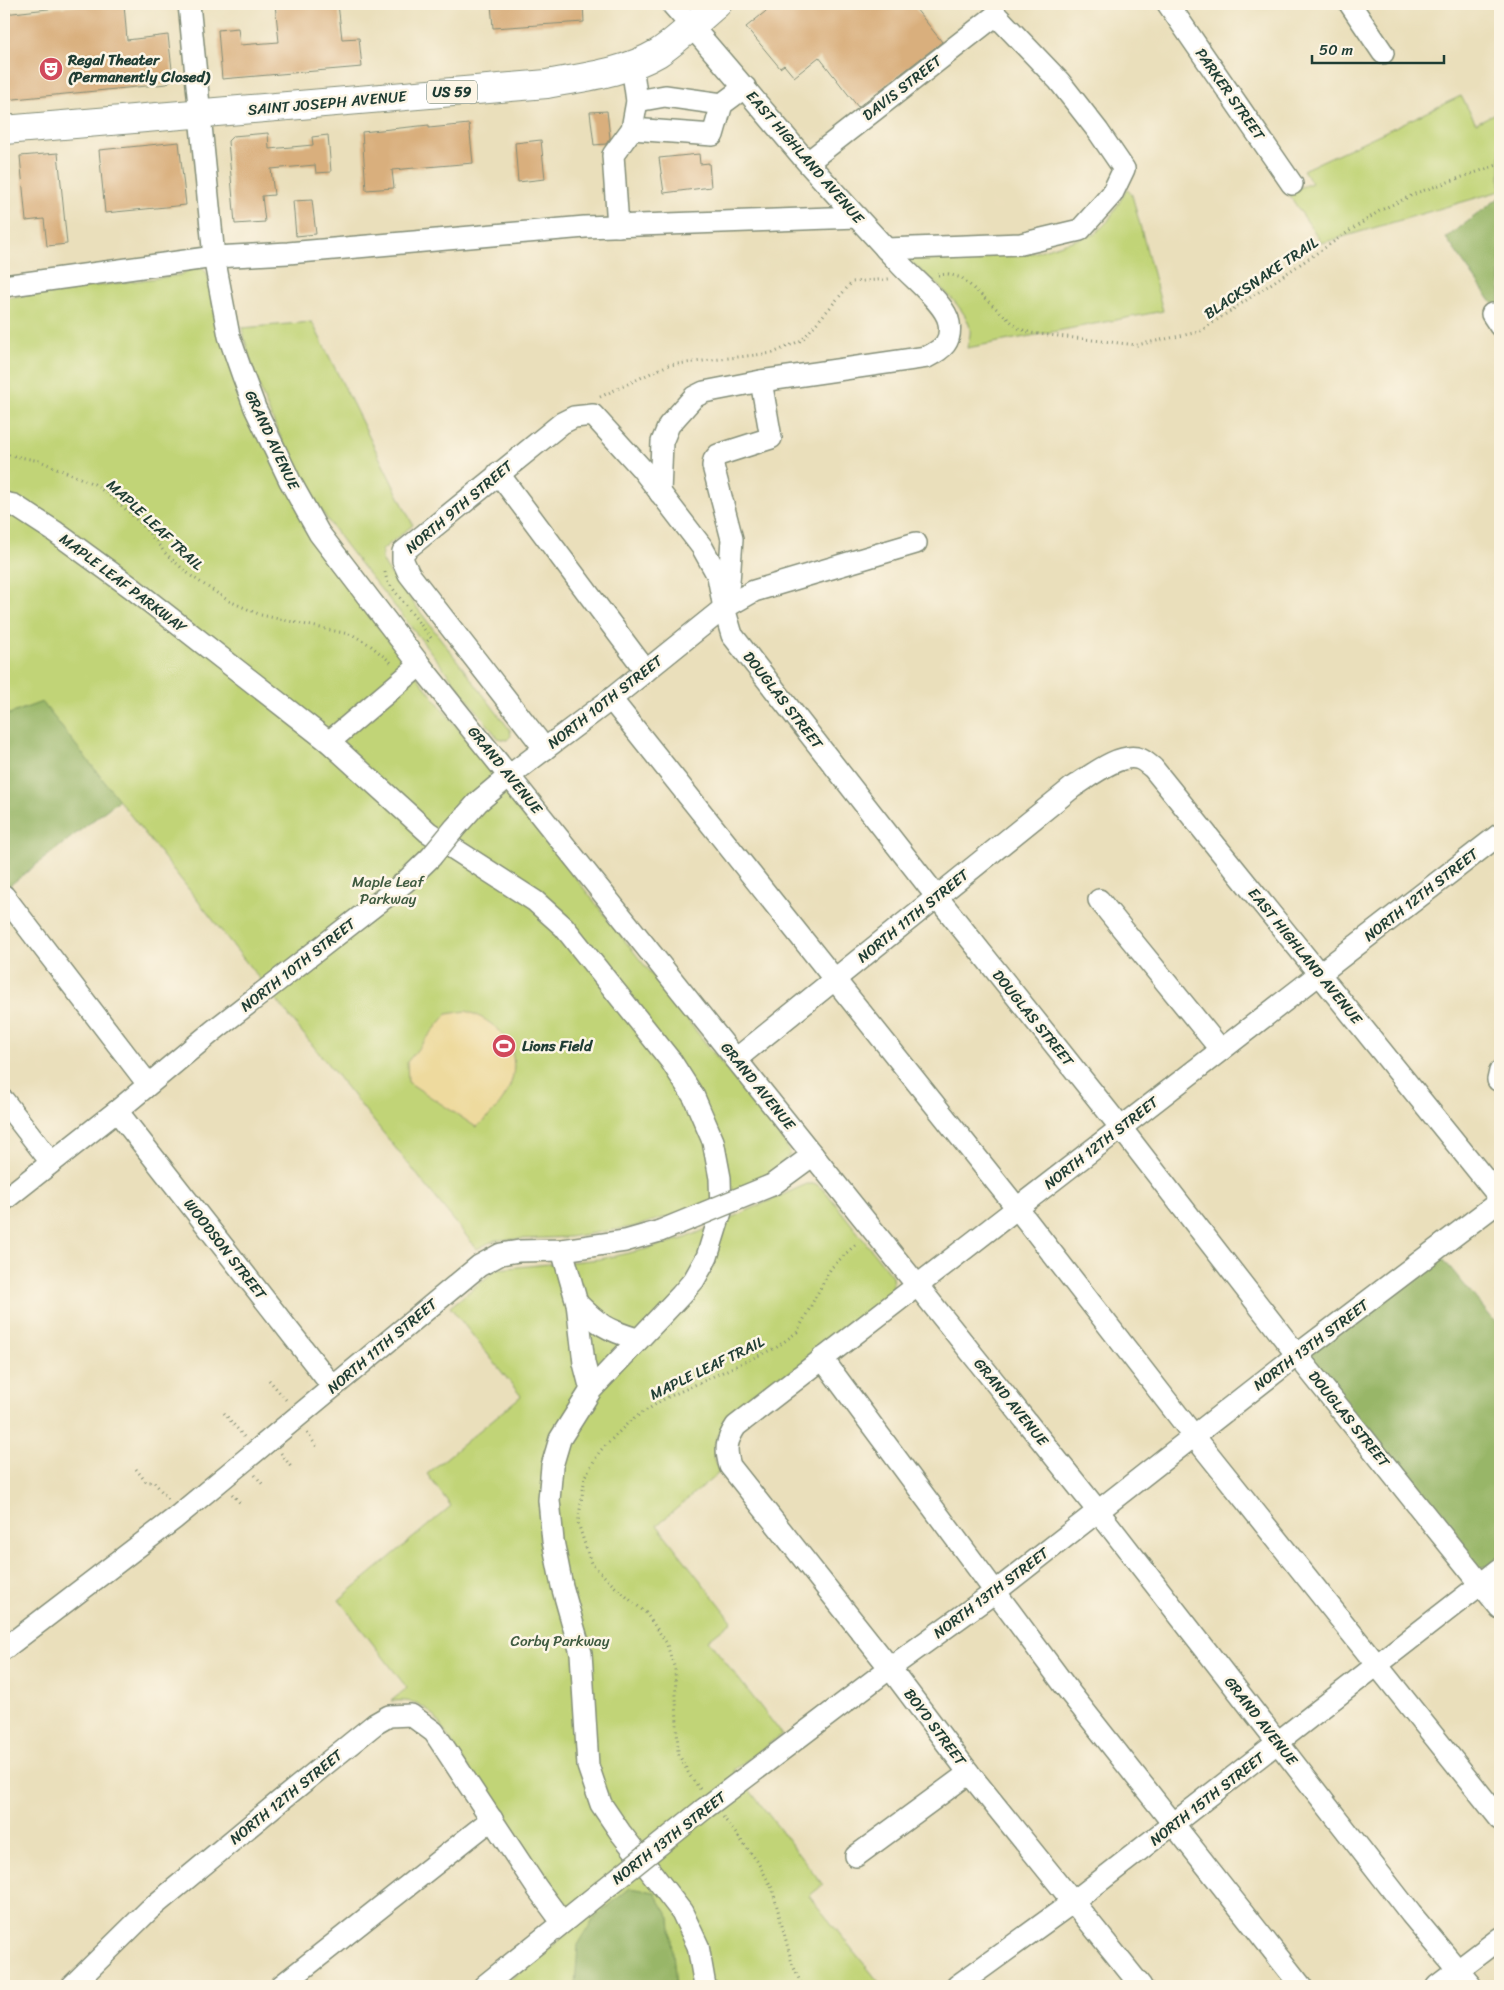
<svg xmlns="http://www.w3.org/2000/svg" width="1504" height="1990" font-family="Sriracha,sans-serif">
<rect width="100%" height="100%" fill="#fcf5e5"/>
<filter id="ink" filterUnits="userSpaceOnUse"><feTurbulence type="fractalNoise" baseFrequency=".02" numOctaves="2"/><feDisplacementMap in="SourceGraphic" scale="10" xChannelSelector="R" yChannelSelector="G"/><feConvolveMatrix kernelMatrix="1 2 1 2 8 2 1 2 1" color-interpolation-filters="sRGB"/></filter>
<filter id="wash" filterUnits="userSpaceOnUse"><feTurbulence type="fractalNoise" baseFrequency=".0096" numOctaves="4" result="noise"/><feDisplacementMap in="SourceGraphic" scale="20" xChannelSelector="R" yChannelSelector="G"/><feGaussianBlur stdDeviation="1.12" result="paint"/><feColorMatrix in="noise" values="0 0 0 0 0 0 0 0 0 0 0 0 0 0 0 0 0 1.4 0 .05"/><feComposite in="paint" operator="in"/></filter>
<g filter="url(#wash)">
<rect width="100%" height="100%" fill="#eadfbb"/>
<!-- green -->
<g fill="#c1d477" stroke="#708856">
<path d="M1461,96l15,27 24,-12v80l-178,52 -35,-51 25,-9 -9,-13z"/>
<path d="M1127,189l5,6 31,116 -196,37c1,-6 4,-13 3,-19 -3,-24 -47,-56 -65,-72l128,-4 62,-19 13,-13z"/>
<path d="M201,267l6,6 8,38 133,278 438,556 4,9 -10,13 -34,20 -52,22 -61,18 -64,10 -74,3 -18,9 -201,-249 -234,-297 -38,13v-418l176,-23 11,-6z"/>
<path d="M312,322l101,203 -31,25v9l4,8 124,163 1,6 -4,4 -9,-2c-33,-43 -67,-85 -100,-128 -28,-34 -57,-68 -80,-105 -34,-55 -62,-114 -76,-177z"/>
<path d="M807,1184h9l10,8 66,84 1,10 -3,8 -158,124c-17,19 -24,30 -12,54l-63,53 75,96 -24,19 74,94 -48,36 89,115 -14,11 73,90h-380l71,-57 -138,-212c-14,-15 -24,-17 -44,-16l16,-13 -68,-88 112,-94 -24,-32 94,-78 -71,-89 47,-38 104,-10 41,-9 44,-12z"/>
</g>
<!-- forest -->
<g fill="#98b668" stroke="#5c7a4e">
<path d="M1500,197v117l-54,-76z"/>
<path d="M42,702l77,98 -110,86 -5,-7v-163z"/>
<path d="M1439,1254l61,74v230l-11,9 -13,2 -166,-207 1,-9z"/>
<path d="M630,1888l24,4 16,26 6,68h-101l3,-41 17,-28z"/>
</g>
<!-- sand -->
<path fill="#eeda9e" stroke="#868c69" d="M466,1011c63,22 61,79 10,116l-68,-45 -1,-20 40,-48z"/>
<g id="blocks">
<!-- building -->
<g fill="#d9af7d">
<path d="M92,4h32l3,36 41,-5 5,43 -6,6 -163,16v-86z"/>
<path d="M275,4h63l4,35 17,-1 3,29 -140,12 -4,-49 20,-2 2,17 39,-3z"/>
<path d="M491,4h92l1,18 -91,6z"/>
<path d="M775,4h137l30,38 -84,65 -39,-50 -25,20 -10,-12 -4,3 -34,-41z"/>
<path d="M607,111l3,27 -4,6 -12,1 -4,-33z"/>
<path d="M469,124l4,39 -81,7 2,18 -28,2 -4,-58 67,-7v3z"/>
<path d="M268,133l1,16 44,-4 -1,-8 16,-2 3,37 -15,1 -1,-8 -44,4 3,26 -12,1 3,26 -30,2 -7,-83 5,-5z"/>
<path d="M541,140l4,39 -27,3 -3,-39z"/>
<path d="M179,142l7,63 -81,8 -6,-63z"/>
<path d="M58,153l9,91 -20,2 -3,-27 -18,2 -6,-65z"/>
<path d="M699,154l1,10 9,-1 2,24 -47,6 -5,-35z"/>
<path d="M312,200l4,34 -20,2 -3,-35z"/>
</g>
</g>
</g>
<g filter="url(#ink)">
<use href="#blocks" fill-opacity="0" stroke="#848e78" stroke-width="1"/>
<g fill="none" stroke-linecap="round" stroke-linejoin="round">
<!-- minor casing -->
<g stroke="#848e78" stroke-width="24">
<g id="minor">
<path d="M189,4l25,253 15,79 14,40 12,32 35,73 29,52 101,132 678,846 313,403 60,72"/>
<path d="M1168,4l124,180"/>
<path d="M1350,4l33,49"/>
<path d="M637,101l28,-5 57,8"/>
<path d="M632,129l81,6 9,-31 23,-17"/>
<path d="M808,162l188,-147 63,66 39,50 26,38 -12,25 -32,36 -59,14 -135,5"/>
<path d="M618,226l-5,-71 19,-26 5,-28 -5,-36"/>
<path d="M4,286l210,-29 74,-4 297,-26 272,-10"/>
<path d="M1492,314l8,12"/>
<path d="M498,473l148,198"/>
<path d="M660,493l2,-51 7,-17 25,-28 10,-5 57,-11 166,-24c16,-8 25,-15 22,-34 -3,-19 -37,-45 -50,-60 -31,-34 -62,-67 -92,-101 -45,-53 -89,-106 -135,-158"/>
<path d="M4,503l10,2 40,26 78,57 197,154 99,90 107,69 29,26 107,134 23,36 19,44 7,37 1,34 -14,45 -13,23 -13,15 -90,95 -31,49 -8,27 -3,34 4,41 9,45 19,67 7,113 13,38 19,28 62,80 16,34 7,40"/>
<path d="M726,596l3,-14 3,-43 -19,-73 1,-6 4,-5 53,-17 -10,-57"/>
<path d="M611,699l406,509 177,228 306,383"/>
<path d="M329,742l91,-77"/>
<path d="M545,749l-136,-175 -6,-13v-9l159,-129 12,-6 19,-2 49,54 60,78 16,29 6,32 8,27 205,262 184,231 176,227 203,253"/>
<path d="M454,829l24,-27 31,-26 102,-77 113,-91 30,-17 162,-48"/>
<path d="M4,896l144,188"/>
<path d="M1099,900l122,150"/>
<path d="M736,1059l337,-272c16,-10 48,-36 67,-28 5,2 9,6 13,9l347,430"/>
<path d="M1498,1080l2,-9"/>
<path d="M4,1101l47,61"/>
<path d="M117,1111l216,276"/>
<path d="M772,1185l41,-30"/>
<path d="M4,1200l113,-89 96,-80 192,-149 26,-25"/>
<path d="M562,1250l15,53 7,60 7,27"/>
<path d="M577,1303c22,22 30,27 60,36"/>
<path d="M822,1358l249,336 230,292"/>
<path d="M4,1649l170,-130 305,-253 22,-12 18,-3 43,-1 63,-9 35,-10"/>
<path d="M704,1809l186,-141 105,-76 302,-237 203,-154"/>
<path d="M856,1856l113,-83"/>
<path d="M72,1986l77,-76 131,-109 95,-77 14,-8 22,-1 23,17 103,156 25,34"/>
<path d="M281,1986l211,-167"/>
<path d="M484,1986l103,-83"/>
<path d="M957,1986l116,-84 427,-333"/>
<path d="M1141,1986l-172,-213 -79,-105 -160,-202c-5,-17 -4,-25 6,-40l764,-592"/>
<path d="M1437,1986l63,-48"/>
</g>
</g>
<!-- major casing -->
<g stroke="#848e78" stroke-width="30">
<path id="major" d="M4,130l543,-46c37,-7 77,-11 111,-31 19,-12 41,-34 59,-49"/>
</g>
<!-- path -->
<g stroke="#848e78" stroke-width="3" stroke-dasharray="1 4" stroke-linecap="butt">
<path d="M938,275l10,-1 14,4 56,50 13,5 106,12 62,-13 182,-122 38,-18 81,-28"/>
<path d="M600,397l68,-32 105,-12 29,-13 50,-58 37,-3"/>
<path d="M4,454l36,7 54,23 19,14 17,15 14,14 22,27 25,22 38,25 32,14 92,20 17,10 23,19"/>
<path d="M385,572l2,9 44,57 -6,5"/>
<path d="M269,1380l18,21"/>
<path d="M224,1413l21,25"/>
<path d="M307,1433l10,14"/>
<path d="M281,1453l10,14"/>
<path d="M136,1469l10,13h8l14,17"/>
<path d="M255,1475l9,11"/>
<path d="M232,1494l10,11"/>
<path d="M700,1789l-10,-13 -12,-23 -3,-84 -9,-27 -20,-29 -30,-25 -25,-25 -13,-40 7,-47 15,-25 31,-31 33,-21 113,-52 20,-15 34,-64 25,-24"/>
<path d="M723,1817l34,44 15,27 20,75 10,23"/>
</g>
<!-- minor -->
<use href="#minor" stroke="#fff" stroke-width="21"/>
<!-- major -->
<use href="#major" stroke="#fff" stroke-width="28"/>
<!-- minor-bridge casing -->
<g stroke="#848e78" stroke-width="24" stroke-linecap="butt">
<g id="minor-bridge">
<path d="M431,857l23,-28"/>
<path d="M660,1231l112,-46"/>
<path d="M587,1903l117,-94"/>
</g>
</g>
<!-- minor-bridge -->
<use href="#minor-bridge" stroke="#fff" stroke-width="21"/>
</g>
</g>
<!-- icons -->
<defs>
<g id="theatre-disc" transform="scale(1.25)"><circle r="9.5" fill="#d1495b" stroke="#fcf5e5"/><path d="M-5-5.5Q0-4 5-5.5V0Q5 5 0 6Q-5 5-5 0ZM-3.3-2.5H-1v1.5H-3.3ZM1-2.5H3.3v1.5H1ZM-2.8 1Q0 5.5 2.8 1Z" fill="#fff"/></g>
<g id="stadium-disc" transform="scale(1.25)"><circle r="9.5" fill="#d1495b" stroke="#fcf5e5"/><path d="M0-5a6.5 5 0 1 0 0 10a6.5 5 0 1 0 0-10ZM-3.5-1.8h7v3.6h-7Z" fill="#fff"/></g>
</defs>
<g fill-rule="evenodd">
<use href="#theatre-disc" x="51" y="69"/>
<use href="#stadium-disc" x="504" y="1046"/>
</g>
<g text-anchor="middle" dominant-baseline="central" stroke-width="5" stroke-linejoin="round" paint-order="stroke">
<!-- shield labels -->
<rect fill="#fcf5e5" stroke="#617469" stroke-width="1" x="427" y="80.5" width="50" height="23" rx="4"/>
<g font-size="14" font-weight="bold" fill="#1f3d34">
<text x="452" y="92">US 59</text>
</g>
<!-- poi labels -->
<g font-size="15" font-weight="bold" fill="#1f3d34" stroke="#fcf5e5" text-anchor="start">
<text x="68" y="60">Regal Theater<tspan x="68" dy="17">(Permanently Closed)</tspan></text>
<text x="522" y="1046">Lions Field</text>
</g>
<!-- street labels -->
<g font-size="15" fill="#1f3d34" stroke="#fcf5e5">
<text transform="translate(902 88) rotate(-38)">DAVIS STREET</text>
<text transform="translate(1230 94) rotate(55)">PARKER STREET</text>
<text transform="translate(327 103) rotate(-5)">SAINT JOSEPH AVENUE</text>
<text transform="translate(805 157) rotate(49)">EAST HIGHLAND AVENUE</text>
<text transform="translate(1261 278) rotate(-34)">BLACKSNAKE TRAIL</text>
<text transform="translate(272 440) rotate(65)">GRAND AVENUE</text>
<text transform="translate(459 507) rotate(-40)">NORTH 9TH STREET</text>
<text transform="translate(155 525) rotate(43)">MAPLE LEAF TRAIL</text>
<text transform="translate(123 583) rotate(37)">MAPLE LEAF PARKWAY</text>
<text transform="translate(783 700) rotate(52)">DOUGLAS STREET</text>
<text transform="translate(605 702) rotate(-38)">NORTH 10TH STREET</text>
<text transform="translate(505 770) rotate(51)">GRAND AVENUE</text>
<text transform="translate(1421 895) rotate(-38)">NORTH 12TH STREET</text>
<text transform="translate(913 916) rotate(-39)">NORTH 11TH STREET</text>
<text transform="translate(1305 956) rotate(51)">EAST HIGHLAND AVENUE</text>
<text transform="translate(298 965) rotate(-38)">NORTH 10TH STREET</text>
<text transform="translate(1033 1018) rotate(51)">DOUGLAS STREET</text>
<text transform="translate(758 1086) rotate(51)">GRAND AVENUE</text>
<text transform="translate(1101 1143) rotate(-38)">NORTH 12TH STREET</text>
<text transform="translate(225 1249) rotate(52)">WOODSON STREET</text>
<text transform="translate(1311 1345) rotate(-37)">NORTH 13TH STREET</text>
<text transform="translate(382 1346) rotate(-40)">NORTH 11TH STREET</text>
<text transform="translate(707 1368) rotate(-26)">MAPLE LEAF TRAIL</text>
<text transform="translate(1011 1402) rotate(51)">GRAND AVENUE</text>
<text transform="translate(1349 1419) rotate(51)">DOUGLAS STREET</text>
<text transform="translate(991 1593) rotate(-37)">NORTH 13TH STREET</text>
<text transform="translate(1261 1721) rotate(52)">GRAND AVENUE</text>
<text transform="translate(935 1727) rotate(53)">BOYD STREET</text>
<text transform="translate(286 1797) rotate(-39)">NORTH 12TH STREET</text>
<text transform="translate(1207 1799) rotate(-38)">NORTH 15TH STREET</text>
<text transform="translate(669 1838) rotate(-38)">NORTH 13TH STREET</text>
</g>
<!-- park labels -->
<g font-size="15" fill="#3f5b41" stroke="#fcf5e5">
<text x="388" y="882">Maple Leaf<tspan x="388" dy="17">Parkway</tspan></text>
<text x="560" y="1641">Corby Parkway</text>
</g>
</g>
<!-- margin -->
<rect width="1504" height="1990" fill="none" stroke="#fcf5e5" stroke-width="20"/>
<!-- scale -->
<path d="M1312 55v8h132v-8" fill="none" stroke="#1f3d34" stroke-width="2.5"/>
<text x="1319" y="55" font-size="15" fill="#1f3d34" stroke="#fcf5e5" stroke-width="4" paint-order="stroke">50 m</text>
</svg>
